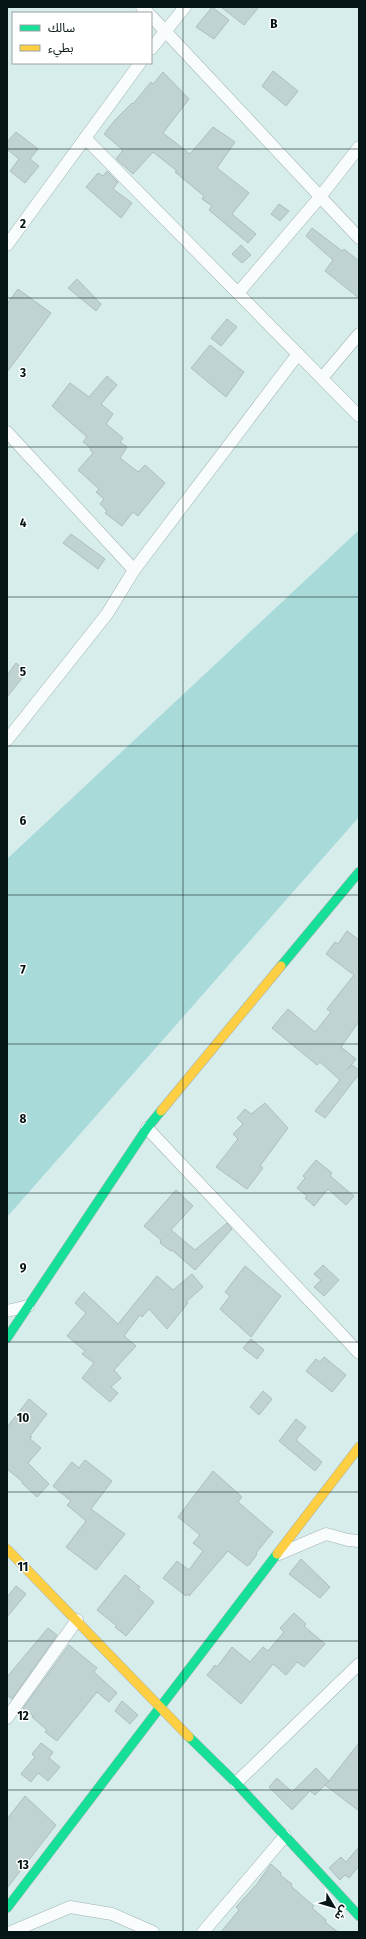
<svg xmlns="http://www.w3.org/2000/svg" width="366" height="1939" font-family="'Fira Sans Condensed','Noto Sans Arabic',sans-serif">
<rect width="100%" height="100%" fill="#d6edec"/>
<!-- green -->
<path fill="#a8dad9" d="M359,530v287l-352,400v-358z"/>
<!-- building -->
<g fill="#c0d2d2" stroke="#adbebe">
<path d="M212,7l17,13 -15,19 -18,-12z"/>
<path d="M221,7h38l-15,18z"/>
<path d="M273,71l25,20 -12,15 -24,-20z"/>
<path d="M163,72l26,27 -26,34 27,21 23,-27 22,15 -18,26 32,25 -17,21 24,20 -8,9 -39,-33 3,-4 -10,-7 2,-3 -29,-24 2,-1 -24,-19 -20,22 -17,-15 7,-9 -19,-16 11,-14 17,-17 1,1 18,-22 2,2z"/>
<path d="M16,132l22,17 -8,10 9,7 -14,17 -15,-12 9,-12 -12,-10v-7z"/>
<path d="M107,171l11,11 -5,7 19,14 -11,15 -35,-31 12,-14 5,3z"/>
<path d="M279,204l10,7 -9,10 -9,-7z"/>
<path d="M312,228l30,23 2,-2 15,12v37l-34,-27 8,-11 -27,-24z"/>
<path d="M241,245l10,10 -9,8 -10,-9z"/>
<path d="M77,279l24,25 -5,7 -28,-23z"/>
<path d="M18,289l33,24 -44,59v-68z"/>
<path d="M227,319l10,8 -16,19 -10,-8z"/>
<path d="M210,345l34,27 -18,25 -35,-29z"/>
<path d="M107,376l10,9 -16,19 12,10 -7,10 17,14 -3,4 7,5 -7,11 18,14 7,-7 20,18 -27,33 -5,-4 -11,14 -17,-13 2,-2 -7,-7 4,-5 -8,-7 3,-3 -21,-19 15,-17 -3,-3 1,-2 -8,-6 4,-5 -35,-31 18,-23 19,14z"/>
<path d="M71,534l34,25 -7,10 -35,-26z"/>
<path d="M16,663l11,9 -20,25v-22z"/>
<path d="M347,931l12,9v81l-18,26 15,12 -9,11 5,-5 7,5v4l-34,44 -10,-7 25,-31 -20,-18 -3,3 -45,-37 16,-19 27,23 16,-20 -4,-3 27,-34 -28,-21 9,-12 3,2z"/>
<path d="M265,1103l23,25 -28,38 3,2 -16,21 -31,-22 22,-28 -5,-5 10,-10 -6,-6 8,-9 6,5z"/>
<path d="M316,1160l16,13 -2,3 24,20 -8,9 -18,-16 -14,17 -9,-8 2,-2 -10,-8 8,-10 -2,-2z"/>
<path d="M176,1190l17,16 -22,24 24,20 32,-27 5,6 -37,41 -23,-20 -1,1 -11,-8 1,-3 -17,-14z"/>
<path d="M323,1265l16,15 -15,16 -10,-9 7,-7 -7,-6z"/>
<path d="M245,1266l36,30 -30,41 -31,-28 10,-13 -5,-4z"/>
<path d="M192,1274l11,13 -17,15 2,1 -21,26 -18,-20 -7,8 -2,-2 -16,21 12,10 -22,24 7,8 -10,9 7,6 -8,9 -28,-24 12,-15 -12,-9 3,-3 -18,-15 19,-23 -11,-10 9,-11 34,32 39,-48 16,14z"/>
<path d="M251,1339l13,11 -7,9 -14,-11z"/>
<path d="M324,1357l22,18 -14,17 -26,-21 10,-12 4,3z"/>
<path d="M263,1391l9,8 -13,16 -9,-8z"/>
<path d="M29,1399l18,15 -17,22 2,1 -2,2 11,9 -13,15 21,21 -12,13 -15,-14 1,-1 -16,-13v-42z"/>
<path d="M296,1419l10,8 -10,13 26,22 -7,9 -36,-30z"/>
<path d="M85,1460l27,21 -21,28 34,25 -29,36 -30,-23 20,-26 -19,-16 4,-4 -18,-15 19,-24 7,6z"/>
<path d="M213,1471l29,26 -4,5 35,30 -17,21 1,1 -7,10 -3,2 -19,-15 -39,45 -1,-2 -2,2 -23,-18 14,-17 12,9 14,-19 -10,-8 7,-8 -22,-18z"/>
<path d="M301,1559l29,28 -10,11 -31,-24z"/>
<path d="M125,1575l15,12 -2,2 16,13 -28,34 -11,-9 2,-1 -20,-16z"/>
<path d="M16,1586l10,8 -19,23v-20z"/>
<path d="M294,1613l12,11 -2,2 21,18 -21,23 -7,-5 -11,13 -13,-11 -32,40 -34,-29 8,-10 2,2 15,-20 18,15 13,-15 5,4 16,-19 -4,-4z"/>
<path d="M48,1628l9,7 -45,64 -5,-4v-18z"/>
<path d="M69,1645l28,23 -3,4 23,21 -8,9 -12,-10 -40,49 -12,-9 2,-2 -15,-13 2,-1 -11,-8z"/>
<path d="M122,1701l16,14 -8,9 -15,-13z"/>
<path d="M41,1743l12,9 -4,6 11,9 -12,14 -10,-8 -7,9 -10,-8 14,-17 -3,-3z"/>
<path d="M359,1743v68l-34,-26 4,-4 -14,14 -5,-4 -18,19 -23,-23 8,-9 15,14 24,-24 13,13z"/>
<path d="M25,1796l31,29 -49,63v-69z"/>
<path d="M359,1847v19l-10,12 -4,-3 -5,5 -11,-12 12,-11 5,5z"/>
<path d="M271,1864l10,9 -1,2 12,9 -1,2 10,9 13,11 -2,2 14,12 -1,2 13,10h-117l18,-22 -3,-3 21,-23z"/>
</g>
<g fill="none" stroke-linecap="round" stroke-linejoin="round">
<!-- street casing -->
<g stroke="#a1b3b2" stroke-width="13">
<g id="street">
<path d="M142,7l6,6"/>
<path d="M151,16l208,222"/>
<path d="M151,49l34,-42"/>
<path d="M85,138l274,278"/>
<path d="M7,245l133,-182"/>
<path d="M238,293l82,-96 39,-50"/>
<path d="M322,378l37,-44"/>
<path d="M7,432l127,138"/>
<path d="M7,740l100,-126 27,-44 164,-216"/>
<path d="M147,1128l212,225"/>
<path d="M7,1311l21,-5"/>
<path d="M279,1554l47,-20 22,6 11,1"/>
<path d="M7,1718l70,-98"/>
<path d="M236,1783l123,-119"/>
<path d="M11,1932l59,-25 42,7 41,18"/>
<path d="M203,1932l82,-96"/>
</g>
</g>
<!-- fast casing -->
<g stroke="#a1b3b2" stroke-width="10">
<g id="fast">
<path d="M281,966l78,-94"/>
<path d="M7,1338l140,-210 14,-17"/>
<path d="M189,1737l47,46 123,133"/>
<path d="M7,1908l270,-354"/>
</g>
</g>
<!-- slow casing -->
<g stroke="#a1b3b2" stroke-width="10">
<g id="slow">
<path d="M161,1111l120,-145"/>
<path d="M7,1549l182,188"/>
<path d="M277,1554l82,-107"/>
</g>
</g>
<!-- street -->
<use href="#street" stroke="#f9fcfc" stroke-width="12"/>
<!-- fast -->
<use href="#fast" stroke="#16e098" stroke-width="9"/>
<!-- slow -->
<use href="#slow" stroke="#ffcf43" stroke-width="9"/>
</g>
<!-- grid -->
<path fill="none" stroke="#061515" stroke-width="1" stroke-opacity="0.55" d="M183,7v1925M7,149h352M7,298h352M7,447h352M7,597h352M7,746h352M7,895h352M7,1044h352M7,1193h352M7,1342h352M7,1492h352M7,1641h352M7,1790h352"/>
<g font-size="13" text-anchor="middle" font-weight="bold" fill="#061515" stroke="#fff" stroke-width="3" stroke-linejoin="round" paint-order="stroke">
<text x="274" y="28">B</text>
<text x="23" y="228">2</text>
<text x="23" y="377">3</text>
<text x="23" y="527">4</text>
<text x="23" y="676">5</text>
<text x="23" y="825">6</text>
<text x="23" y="974">7</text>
<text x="23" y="1123">8</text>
<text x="23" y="1272">9</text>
<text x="23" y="1422">10</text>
<text x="23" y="1571">11</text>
<text x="23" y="1720">12</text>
<text x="23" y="1869">13</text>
</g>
<!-- border -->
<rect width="366" height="1939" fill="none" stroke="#061515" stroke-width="16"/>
<!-- legend -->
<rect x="12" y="12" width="140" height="52" fill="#ffffff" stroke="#9ba1a1"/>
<rect x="20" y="25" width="20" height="6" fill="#16e098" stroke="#9ba1a1"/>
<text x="48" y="32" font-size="12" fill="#061515">سالك</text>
<rect x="20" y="45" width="20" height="6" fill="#ffcf43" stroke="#9ba1a1"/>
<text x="48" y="52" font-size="12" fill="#061515">بطيء</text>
<!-- north arrow -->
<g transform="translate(334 1907) rotate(128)" stroke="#ffffff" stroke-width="3" paint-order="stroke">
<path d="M0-3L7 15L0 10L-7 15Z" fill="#061515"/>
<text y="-6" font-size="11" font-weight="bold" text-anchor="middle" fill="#061515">ش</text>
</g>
</svg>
